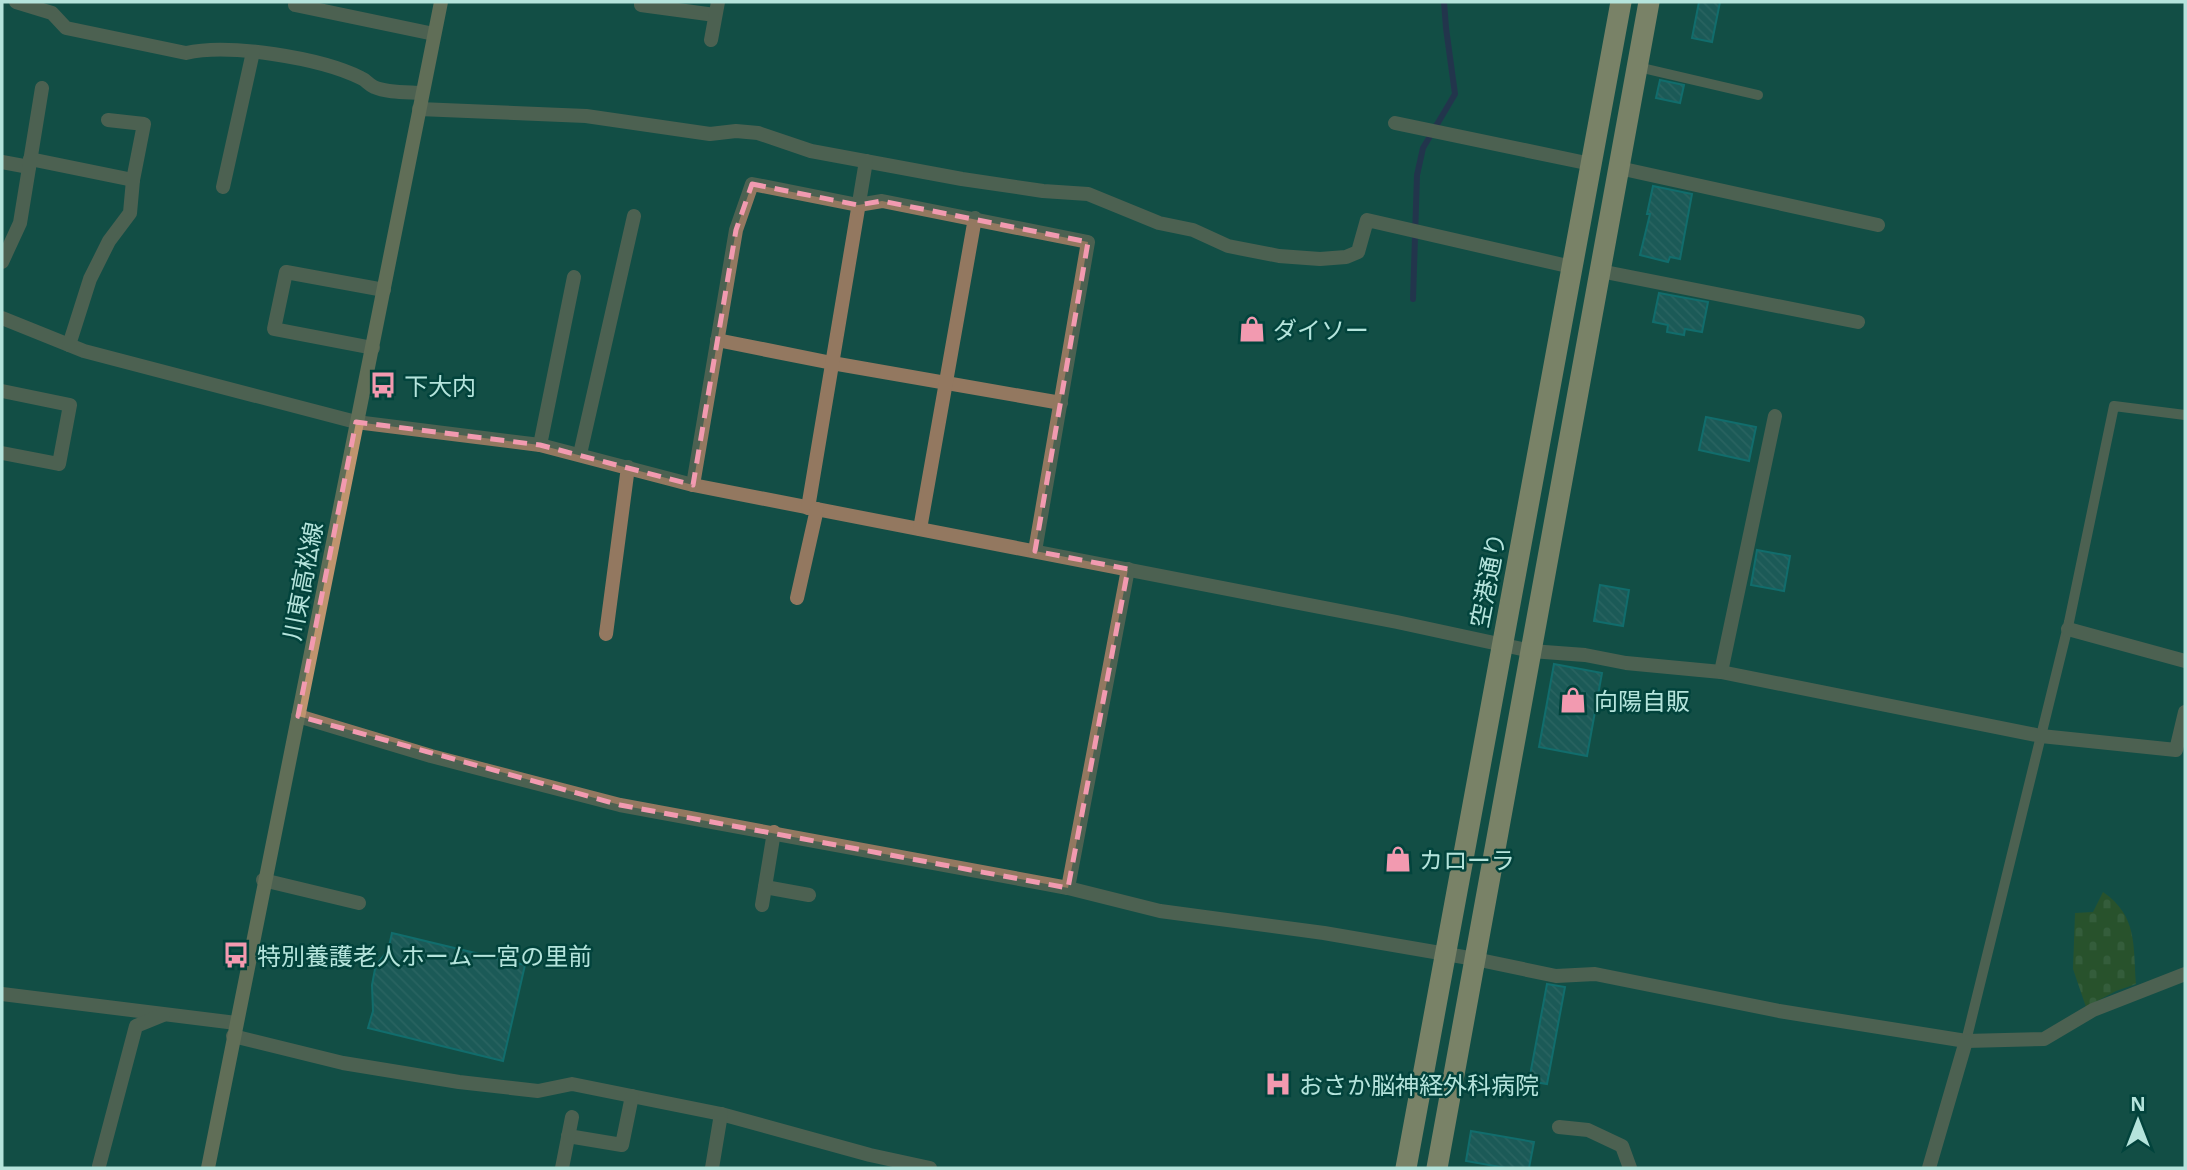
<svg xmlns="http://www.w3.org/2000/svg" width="2187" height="1170" font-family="'Noto Sans','Noto Sans JP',sans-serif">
<defs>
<pattern id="cemetery-stones" width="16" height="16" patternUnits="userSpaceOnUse" patternTransform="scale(1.75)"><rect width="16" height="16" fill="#44570e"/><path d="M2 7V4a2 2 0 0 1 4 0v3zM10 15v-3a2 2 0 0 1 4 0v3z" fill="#5d6f30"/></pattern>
<pattern id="building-back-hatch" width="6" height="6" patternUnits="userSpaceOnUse" patternTransform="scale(1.75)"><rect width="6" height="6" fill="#27686d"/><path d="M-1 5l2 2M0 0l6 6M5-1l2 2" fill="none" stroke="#447d81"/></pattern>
</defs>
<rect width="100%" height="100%" fill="#134e46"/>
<!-- cemetery -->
<path fill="url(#cemetery-stones)" d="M2103,892c35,24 30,54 33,92l-20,7 -30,16 -13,-38 2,-56 18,-1z"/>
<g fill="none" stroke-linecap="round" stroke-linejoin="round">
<!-- stream -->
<path stroke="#371756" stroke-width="6" d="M1413,299l4,-124 6,-27 32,-54 -9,-66 -2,-26"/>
</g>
<!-- building -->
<g fill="url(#building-back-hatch)" stroke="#10929c" stroke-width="2">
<path d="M1699,2h21l-8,40 -20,-4z"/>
<path d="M1660,80l24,5 -4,18 -24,-5z"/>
<path d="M1653,186l39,8 -12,65 -10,-2 -2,5 -28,-7 10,-41h-3z"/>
<path d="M1659,293l49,9 -6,30 -17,-3 -1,6 -17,-3 1,-7 -15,-3z"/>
<path d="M1706,417l50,10 -7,34 -50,-11z"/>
<path d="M1757,550l33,6 -6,35 -33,-6z"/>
<path d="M1600,585l29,5 -6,36 -29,-5z"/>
<path d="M1554,664l48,9 -15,83 -48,-9z"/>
<path d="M392,933l133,32 -22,96 -135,-33 5,-17 -1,-26 3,-16 5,-9 8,-9z"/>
<path d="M1547,984l18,3 -18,97 -18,-3z"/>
<path d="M1471,1131l63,11 -5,26h-23l-40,-7z"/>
</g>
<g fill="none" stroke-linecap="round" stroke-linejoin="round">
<!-- lane -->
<g stroke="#937860" stroke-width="10">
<path d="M1638,67l120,28"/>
<path d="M1966,1041l103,-419 45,-216 71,9"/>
</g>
<!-- street -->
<g stroke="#937860" stroke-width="14">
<path d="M16,2l36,11 14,15 120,25c43,-10 135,5 175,25 5,2 8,7 13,9 13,6 34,5 48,6"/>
<path d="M296,2l-1,3 139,29"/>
<path d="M641,2v3l74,10"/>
<path d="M711,40l7,-38"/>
<path d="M419,109l167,7 124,18 26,-3 22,2 53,18 151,28 81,12 45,3 71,29 34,7 35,16 51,10 41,3 26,-2 12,-5 9,-32 205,47"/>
<path d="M1395,123l196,41"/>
<path d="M30,159l103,21"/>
<path d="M2,162l27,5"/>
<path d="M1619,168l259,57"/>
<path d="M223,187l30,-135"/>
<path d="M2,262l18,-39 22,-135"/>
<path d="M1600,271l258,51"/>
<path d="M2,318l82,33 272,71 184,23 153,40 704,137 134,29 54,4 41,8 95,9 320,64 135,14 9,-38"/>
<path d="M717,340l115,23 229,40"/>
<path d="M69,345l21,-66 19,-38 21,-28 3,-33 11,-56 -36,-4"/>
<path d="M373,348l-99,-19 12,-57 98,18"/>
<path d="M2,391l68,14 -11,59 -57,-11"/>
<path d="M540,445l34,-168"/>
<path d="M580,454l54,-238"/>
<path d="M693,485l43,-255 16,-46 106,21 24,-4 206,41 -53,309"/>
<path d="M808,508l58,-347"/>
<path d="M920,529l55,-311"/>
<path d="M797,598l20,-89"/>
<path d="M2068,629l117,32"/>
<path d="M606,634l22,-167"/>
<path d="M1721,672l54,-256"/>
<path d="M298,716l133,40 189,49 448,83 92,23 164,22 151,26 81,17 39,-2 184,37 187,30 78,-2 49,-29 92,-36"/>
<path d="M263,880l96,23"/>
<path d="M765,887l44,8"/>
<path d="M1068,888l60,-319"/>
<path d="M762,905l12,-73"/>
<path d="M2,994l234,29"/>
<path d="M233,1036l110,27 116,19 79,9 34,-7 149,30 149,41 60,13"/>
<path d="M1559,1127l29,3 34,16 8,22"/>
<path d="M568,1136l54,9 10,-49"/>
<path d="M99,1166l37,-140 27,-11"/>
<path d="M562,1168l10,-51"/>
<path d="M712,1168l9,-54"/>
<path d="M1929,1168l37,-127"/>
</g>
<!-- secondary -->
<path stroke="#bf946e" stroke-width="14" d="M208,1168c74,-389 156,-777 233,-1166"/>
<!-- highway -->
<g stroke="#f6c191" stroke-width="21">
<path d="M1406,1168l215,-1166"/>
<path d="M1437,1168l212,-1166"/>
</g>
</g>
<!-- marked area -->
<path d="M0 0H2187V1170H0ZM752,184l106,21 24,-4 206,41 -53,309 93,18 -60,319 -448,-83 -322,-89 58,-294 184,23 153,40 43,-255z" fill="#134e46" fill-opacity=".55" fill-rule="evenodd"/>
<path fill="none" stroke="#f29ab0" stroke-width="5" stroke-dasharray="14 9" stroke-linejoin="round" d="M752,184l106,21 24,-4 206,41 -53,309 93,18 -60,319 -448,-83 -322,-89 58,-294 184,23 153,40 43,-255z"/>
<!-- icons -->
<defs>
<g id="shop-bare" transform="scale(2.1)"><path d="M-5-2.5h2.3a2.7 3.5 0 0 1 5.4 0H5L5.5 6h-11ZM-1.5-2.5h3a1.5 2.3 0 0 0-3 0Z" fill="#f29ab0" stroke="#02433c" stroke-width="2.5" paint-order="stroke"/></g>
<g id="bus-bare" transform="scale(2.1)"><path d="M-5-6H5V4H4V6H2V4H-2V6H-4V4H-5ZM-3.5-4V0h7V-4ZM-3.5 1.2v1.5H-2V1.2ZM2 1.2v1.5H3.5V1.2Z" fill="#f29ab0" stroke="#02433c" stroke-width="2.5" paint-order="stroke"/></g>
<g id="hospital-bare" transform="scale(2.1)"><path d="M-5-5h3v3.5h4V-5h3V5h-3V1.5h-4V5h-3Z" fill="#f29ab0" stroke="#02433c" stroke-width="2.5" paint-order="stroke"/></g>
</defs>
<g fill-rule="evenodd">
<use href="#shop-bare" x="1252" y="329"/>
<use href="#bus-bare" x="383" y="385"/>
<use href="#shop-bare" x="1573" y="700"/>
<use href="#shop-bare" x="1398" y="859"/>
<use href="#bus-bare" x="236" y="955"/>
<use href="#hospital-bare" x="1278" y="1084"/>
</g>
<g text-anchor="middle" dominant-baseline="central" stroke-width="5" stroke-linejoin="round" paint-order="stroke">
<!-- poi labels -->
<g font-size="24" fill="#b5e4dc" stroke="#02433c" text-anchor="start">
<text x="1273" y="329">ダイソー</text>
<text x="404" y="385">下大内</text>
<text x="1594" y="700">向陽自販</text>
<text x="1419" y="859">カローラ</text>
<text x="257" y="955">特別養護老人ホーム一宮の里前</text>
<text x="1299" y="1084">おさか脳神経外科病院</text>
</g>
<!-- street labels -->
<g font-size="24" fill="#b5e4dc" stroke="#02433c">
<text transform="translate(1487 580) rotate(-79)">空港通り</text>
<text transform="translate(302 581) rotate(-79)">川東高松線</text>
</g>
</g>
<!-- border -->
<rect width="2187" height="1170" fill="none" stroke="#b5e4dc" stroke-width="7"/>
<!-- north arrow -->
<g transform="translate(2138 1121)" stroke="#02433c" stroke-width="5" paint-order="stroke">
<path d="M0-5L12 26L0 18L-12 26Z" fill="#b5e4dc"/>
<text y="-10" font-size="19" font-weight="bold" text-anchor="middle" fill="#b5e4dc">N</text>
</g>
</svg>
